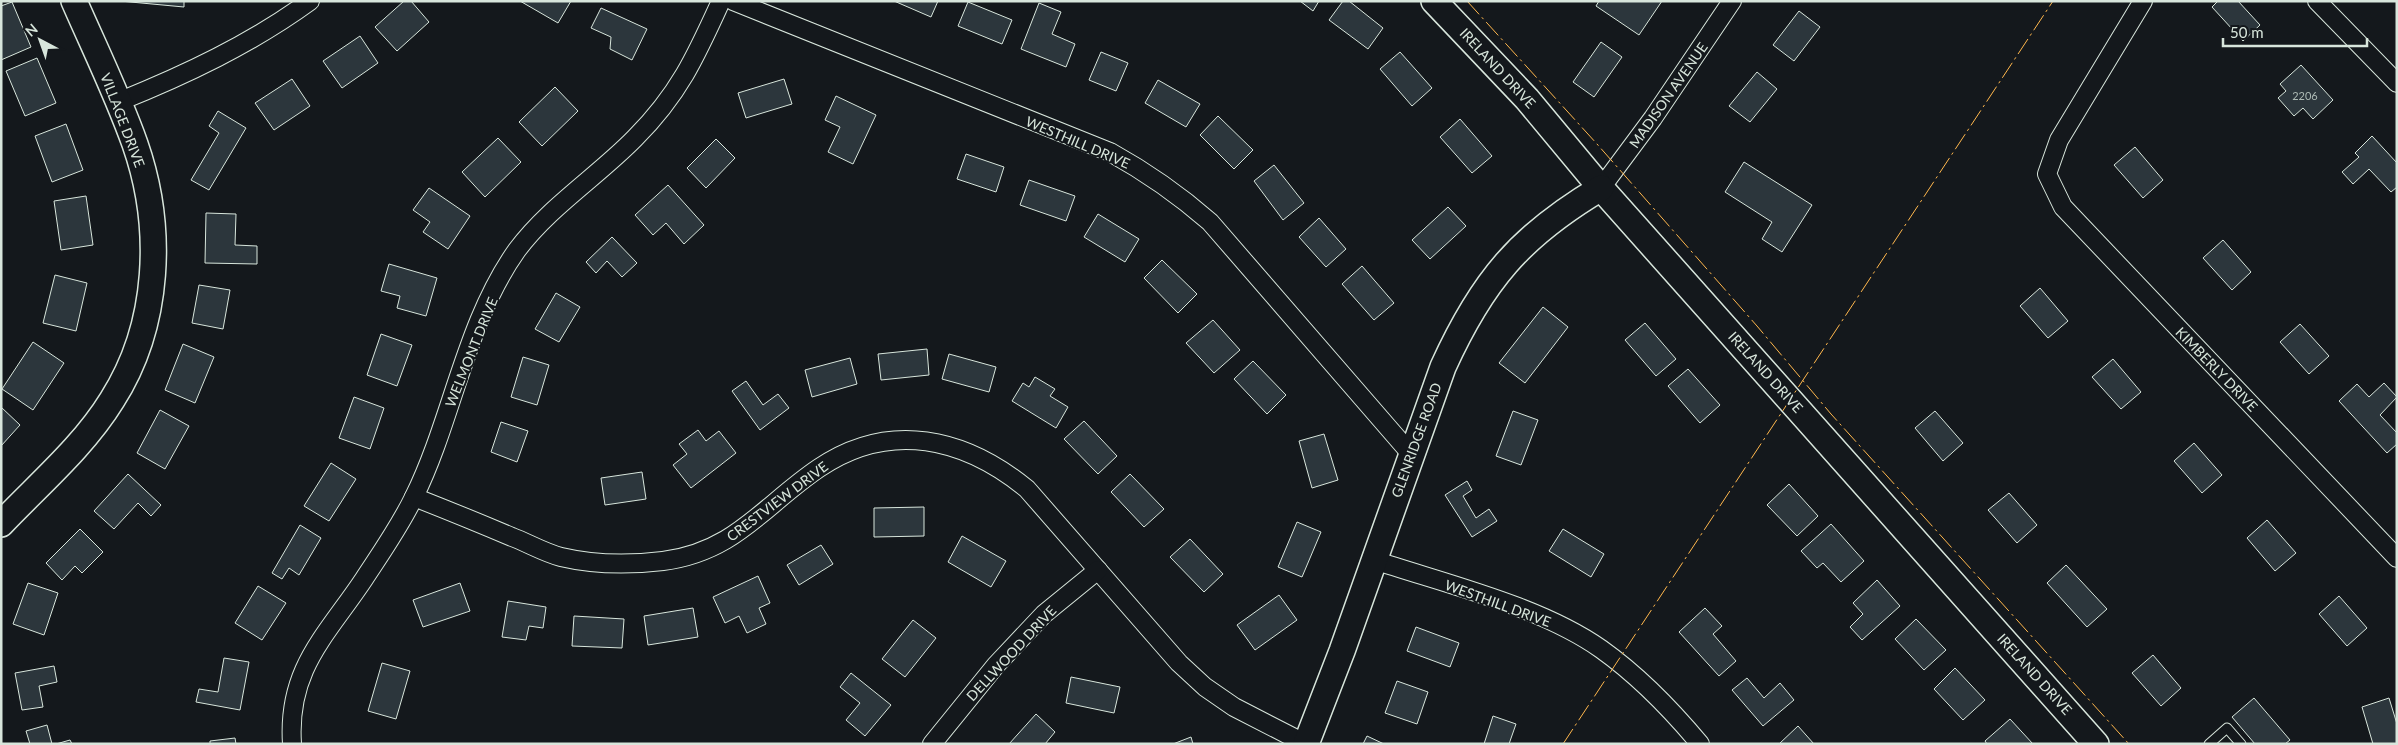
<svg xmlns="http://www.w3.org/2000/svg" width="2398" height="745" font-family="Lato,sans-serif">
<rect width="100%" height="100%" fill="#14181c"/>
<!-- building -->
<g fill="#2c363c" stroke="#d8e6dc">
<path d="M120,1h64v6z"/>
<path d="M404,1h7l18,21 -32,29 -22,-24z"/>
<path d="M520,1h51l-13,22z"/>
<path d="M894,1h44l-7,16z"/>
<path d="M1300,1h19l-6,10z"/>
<path d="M1343,1h6l34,27 -15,21 -39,-29z"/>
<path d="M1599,1h63l-23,34 -43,-29z"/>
<path d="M2218,1h20l22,24 -17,16 -31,-34z"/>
<path d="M12,2l19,45 -30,13v-54z"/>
<path d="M968,2l44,18 -10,24 -44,-18z"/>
<path d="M1039,3l22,9 -9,22 23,10 -9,23 -45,-18z"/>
<path d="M601,8l46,21 -15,31 -22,-11 1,-12 -20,-9z"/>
<path d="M1799,11l21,16 -26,34 -21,-16z"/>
<path d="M360,36l18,27 -36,25 -19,-27z"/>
<path d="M1601,42l21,15 -28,40 -21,-15z"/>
<path d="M1101,52l27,11 -12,28 -27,-11z"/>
<path d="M1400,52l32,36 -20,18 -32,-37z"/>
<path d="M37,58l19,45 -31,13 -19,-45z"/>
<path d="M2301,65l32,35 -20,19 -10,-11 -9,8 -16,-18 8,-7 -6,-7z"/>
<path d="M1757,72l20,17 -27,33 -21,-16z"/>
<path d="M292,79l18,27 -36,24 -19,-27z"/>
<path d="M784,79l8,25 -46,14 -8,-25z"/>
<path d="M1158,80l42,24 -14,23 -41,-24z"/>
<path d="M555,87l23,24 -36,35 -23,-24z"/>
<path d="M836,96l40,19 -23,49 -25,-12 12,-25 -15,-7z"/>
<path d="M218,111l28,17 -37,62 -18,-10 28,-47 -10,-7z"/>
<path d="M1218,116l35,34 -19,19 -34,-34z"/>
<path d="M1460,119l32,37 -20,17 -32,-36z"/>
<path d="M66,124l17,46 -31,12 -17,-46z"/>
<path d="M2372,136l25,27v24l-6,5 -22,-23 -16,15 -11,-12 17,-15 -4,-4z"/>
<path d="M498,138l23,24 -36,35 -23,-25z"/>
<path d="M716,139l19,19 -29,30 -19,-20z"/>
<path d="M2135,147l28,33 -20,18 -29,-33z"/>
<path d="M966,154l38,13 -8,25 -39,-13z"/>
<path d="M1744,162l68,43 -30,47 -20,-13 10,-17 -47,-30z"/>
<path d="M1274,165l30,38 -21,17 -29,-39z"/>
<path d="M1029,180l46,16 -9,25 -46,-16z"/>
<path d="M668,185l36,40 -20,19 -18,-21 -13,12 -18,-20z"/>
<path d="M429,188l41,28 -22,33 -25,-17 7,-10 -17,-12z"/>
<path d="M86,196l7,49 -32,5 -7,-49z"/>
<path d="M1448,207l18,19 -36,33 -18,-19z"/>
<path d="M206,213l30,1 -1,31 22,1v18l-52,-1z"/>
<path d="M1098,214l41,25 -14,23 -41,-25z"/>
<path d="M1319,218l27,31 -20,18 -27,-30z"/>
<path d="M612,237l25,26 -15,14 -15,-16 -11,12 -10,-11z"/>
<path d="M2223,240l28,32 -19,18 -29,-32z"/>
<path d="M1162,260l35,34 -19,19 -34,-35z"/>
<path d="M389,264l48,14 -11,38 -29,-8 3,-12 -19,-5z"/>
<path d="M1362,266l32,37 -20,17 -32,-36z"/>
<path d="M55,275l32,8 -11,48 -33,-8z"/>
<path d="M199,285l31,5 -7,39 -31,-6z"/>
<path d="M2040,288l28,33 -20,17 -28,-32z"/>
<path d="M556,293l24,14 -21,35 -24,-13z"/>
<path d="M1543,307l25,20 -43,56 -26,-20z"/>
<path d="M1213,320l27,30 -26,23 -28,-30z"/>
<path d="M1645,323l31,36 -20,17 -31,-36z"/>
<path d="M2300,324l29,32 -20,18 -29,-32z"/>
<path d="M381,334l31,11 -15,41 -30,-11z"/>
<path d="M33,342l31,21 -31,47 -31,-21z"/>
<path d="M183,344l31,13 -19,46 -30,-13z"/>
<path d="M927,349l2,26 -48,5 -3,-26z"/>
<path d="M949,354l47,13 -7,25 -47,-13z"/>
<path d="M523,357l26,8 -12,40 -26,-8z"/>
<path d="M850,358l7,26 -45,13 -7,-27z"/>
<path d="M2113,359l28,33 -20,17 -29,-32z"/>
<path d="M1253,361l33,34 -19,19 -33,-35z"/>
<path d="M1688,369l32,36 -20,18 -32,-37z"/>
<path d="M1035,377l20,12 -5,7 18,11 -12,21 -44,-27 11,-18 6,4z"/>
<path d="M746,381l17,24 15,-11 11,14 -29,22 -28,-39z"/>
<path d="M2384,383l13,14 -17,18 17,18v11l-10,9 -48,-52 18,-17 12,13z"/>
<path d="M354,397l30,11 -14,41 -31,-11z"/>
<path d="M1,407l19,18 -19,21z"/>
<path d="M160,410l29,16 -24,43 -28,-16z"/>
<path d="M1513,411l25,9 -17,45 -25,-9z"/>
<path d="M1935,411l28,32 -20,18 -28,-33z"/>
<path d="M1084,421l33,35 -19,18 -34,-35z"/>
<path d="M501,422l27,9 -11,31 -26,-10z"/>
<path d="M698,430l8,11 13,-10 17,22 -45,35 -18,-23 14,-11 -8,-10z"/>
<path d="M1324,434l14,46 -26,8 -13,-47z"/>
<path d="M2194,443l28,32 -20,18 -28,-32z"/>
<path d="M331,463l25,16 -27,42 -25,-15z"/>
<path d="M642,472l4,27 -41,6 -4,-27z"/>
<path d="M128,474l33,31 -10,11 -13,-13 -24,26 -20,-18z"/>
<path d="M1130,474l34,35 -20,18 -33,-35z"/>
<path d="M1467,481l5,9 -9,6 13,22 13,-9 8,12 -25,16 -27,-42z"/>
<path d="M1789,484l29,32 -21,20 -30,-31z"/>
<path d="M2009,493l28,32 -20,18 -29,-33z"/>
<path d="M924,507v29l-50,1v-29z"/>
<path d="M2267,520l29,33 -21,18 -28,-33z"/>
<path d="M1297,522l24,10 -19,45 -24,-10z"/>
<path d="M1831,524l33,37 -23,21 -18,-19 -6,5 -16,-17z"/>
<path d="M300,525l21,13 -22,37 -10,-7 -7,11 -10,-6z"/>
<path d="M80,529l23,23 -21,21 -7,-7 -13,14 -16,-17z"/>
<path d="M1563,529l41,25 -13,23 -42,-26z"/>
<path d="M962,536l44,25 -15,26 -43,-25z"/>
<path d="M1190,539l33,35 -19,18 -34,-35z"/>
<path d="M821,545l12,19 -34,21 -12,-20z"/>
<path d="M2066,565l41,44 -20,18 -40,-44z"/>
<path d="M758,576l12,27 -11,5 7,16 -19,9 -8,-17 -14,7 -12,-26z"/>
<path d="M1877,580l23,26 -38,34 -12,-13 13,-13 -10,-11z"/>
<path d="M28,583l30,10 -14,42 -31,-11z"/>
<path d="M460,583l10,28 -47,16 -10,-27z"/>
<path d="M258,586l28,17 -24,37 -27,-17z"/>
<path d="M1279,595l18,25 -42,30 -18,-25z"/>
<path d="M2339,596l28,32 -20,18 -28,-32z"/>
<path d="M508,601l38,6 -3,21 -14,-2 -3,14 -24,-3z"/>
<path d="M693,608l5,29 -50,8 -4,-29z"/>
<path d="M1705,608l17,18 -9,8 23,27 -17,15 -40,-44z"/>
<path d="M574,616l50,3 -2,29 -50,-2z"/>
<path d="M1916,619l30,31 -22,20 -29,-31z"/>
<path d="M913,620l23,18 -31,39 -23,-18z"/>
<path d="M1416,627l43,16 -9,24 -43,-16z"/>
<path d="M2153,655l28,33 -20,18 -29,-33z"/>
<path d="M224,658l25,4 -9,48 -44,-8 3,-13 19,3z"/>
<path d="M382,663l28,8 -14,48 -28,-8z"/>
<path d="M54,666l3,16 -18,4 4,21 -21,3 -7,-37z"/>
<path d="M1955,668l30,32 -22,20 -29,-31z"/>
<path d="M851,673l40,32 -26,31 -19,-16 14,-17 -20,-16z"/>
<path d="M1071,677l49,10 -6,26 -48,-10z"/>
<path d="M1747,678l17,20 16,-15 14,17 -31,26 -31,-36z"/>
<path d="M1397,681l31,11 -11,32 -32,-11z"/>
<path d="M2254,698l36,42 -5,4h-30l-23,-27z"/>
<path d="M2389,698l8,26v20h-24l-11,-37z"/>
<path d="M1036,714l19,18 -10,12h-36z"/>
<path d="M1493,716l23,8 -7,20h-25z"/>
<path d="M2010,719l23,25h-46l-2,-3z"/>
<path d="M47,725l5,19h-22l-4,-13z"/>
<path d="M1798,726l16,18h-35z"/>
<path d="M1367,736l17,8h-21z"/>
<path d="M1191,737l2,7h-20z"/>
<path d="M235,738l1,6h-26v-3z"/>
<path d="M70,740l2,4h-16z"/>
</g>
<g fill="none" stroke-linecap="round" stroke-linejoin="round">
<!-- lane casing -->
<g stroke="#d8e6dc" stroke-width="11">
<path id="lane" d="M2209,744l18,-16 14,16"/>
</g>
<!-- street casing -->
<g stroke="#d8e6dc" stroke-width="20">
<g id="street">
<path d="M733,1l377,151c38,21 68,42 100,70l201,232"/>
<path d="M2143,1l-84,139 -12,34 16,33 334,351"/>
<path d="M2317,1l80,82"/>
<path d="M118,102c67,-27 133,-58 192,-101"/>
<path d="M1601,188l52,-70 79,-117"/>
<path d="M414,497c33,13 65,26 98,40 16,6 33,16 49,20 34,8 68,8 102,4 72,-9 101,-56 156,-93 71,-48 146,-30 208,21l152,174 26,24 29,20 72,37"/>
<path d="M1374,560c72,24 166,46 227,89 38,27 69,59 99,95"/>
<path d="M292,744c-5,-75 34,-108 72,-165 17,-26 36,-53 50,-82 39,-79 51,-174 103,-247 32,-43 81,-74 118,-112 44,-44 61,-82 86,-137"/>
<path d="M932,744l64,-79 48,-51 54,-44"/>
</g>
</g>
<!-- secondary casing -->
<g stroke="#d8e6dc" stroke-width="28">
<g id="secondary">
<path d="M1434,1l93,98 74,89 495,556"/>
<path d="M1,524c38,-40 82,-77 111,-124 48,-75 52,-173 23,-256 -17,-48 -40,-95 -61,-143"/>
<path d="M1306,744l36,-93 101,-284c39,-86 77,-131 158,-179"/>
</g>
</g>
<!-- lane -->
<use href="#lane" stroke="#14181c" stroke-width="9"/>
<!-- street -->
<use href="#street" stroke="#14181c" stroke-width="18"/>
<!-- secondary -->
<use href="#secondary" stroke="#14181c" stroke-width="25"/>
<!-- power -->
<g stroke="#ffb74d" stroke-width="1" stroke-dasharray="18 4 2.5 4" stroke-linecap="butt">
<path d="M1467,1l130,143 160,182 74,88 298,330"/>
<path d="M1563,744l490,-743"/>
</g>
</g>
<g text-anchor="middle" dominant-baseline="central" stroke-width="4" stroke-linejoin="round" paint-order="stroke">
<!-- number labels -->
<g font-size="11" fill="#adbab4">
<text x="2305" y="95">2206</text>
</g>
<!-- street labels -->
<g font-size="14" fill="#d8e6dc" stroke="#14181c">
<text transform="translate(1498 68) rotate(47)">IRELAND DRIVE</text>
<text transform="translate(1668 95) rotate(-55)">MADISON AVENUE</text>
<text transform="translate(123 120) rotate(69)">VILLAGE DRIVE</text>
<text transform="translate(1078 142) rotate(23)">WESTHILL DRIVE</text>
<text transform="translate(471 352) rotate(-68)">WELMONT DRIVE</text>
<text transform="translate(2217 369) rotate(46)">KIMBERLY DRIVE</text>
<text transform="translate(1766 372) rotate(48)">IRELAND DRIVE</text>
<text transform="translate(1416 440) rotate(-70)">GLENRIDGE ROAD</text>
<text transform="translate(777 501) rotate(-37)">CRESTVIEW DRIVE</text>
<text transform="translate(1498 603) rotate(20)">WESTHILL DRIVE</text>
<text transform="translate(1011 653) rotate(-47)">DELLWOOD DRIVE</text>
<text transform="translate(2035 674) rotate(48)">IRELAND DRIVE</text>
</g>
</g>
<!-- border -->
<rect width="2398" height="745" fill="none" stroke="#d8e6dc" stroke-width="5"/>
<!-- north arrow -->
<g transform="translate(40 40) rotate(319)" stroke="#14181c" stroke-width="4" paint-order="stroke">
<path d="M0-4L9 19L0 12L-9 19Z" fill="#d8e6dc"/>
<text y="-8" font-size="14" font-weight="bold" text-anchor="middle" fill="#d8e6dc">N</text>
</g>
<!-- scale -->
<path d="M2223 38v8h144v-8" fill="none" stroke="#d8e6dc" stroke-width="2.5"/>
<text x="2230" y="38" font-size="15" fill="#d8e6dc" stroke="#14181c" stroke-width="4" paint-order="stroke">50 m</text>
</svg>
